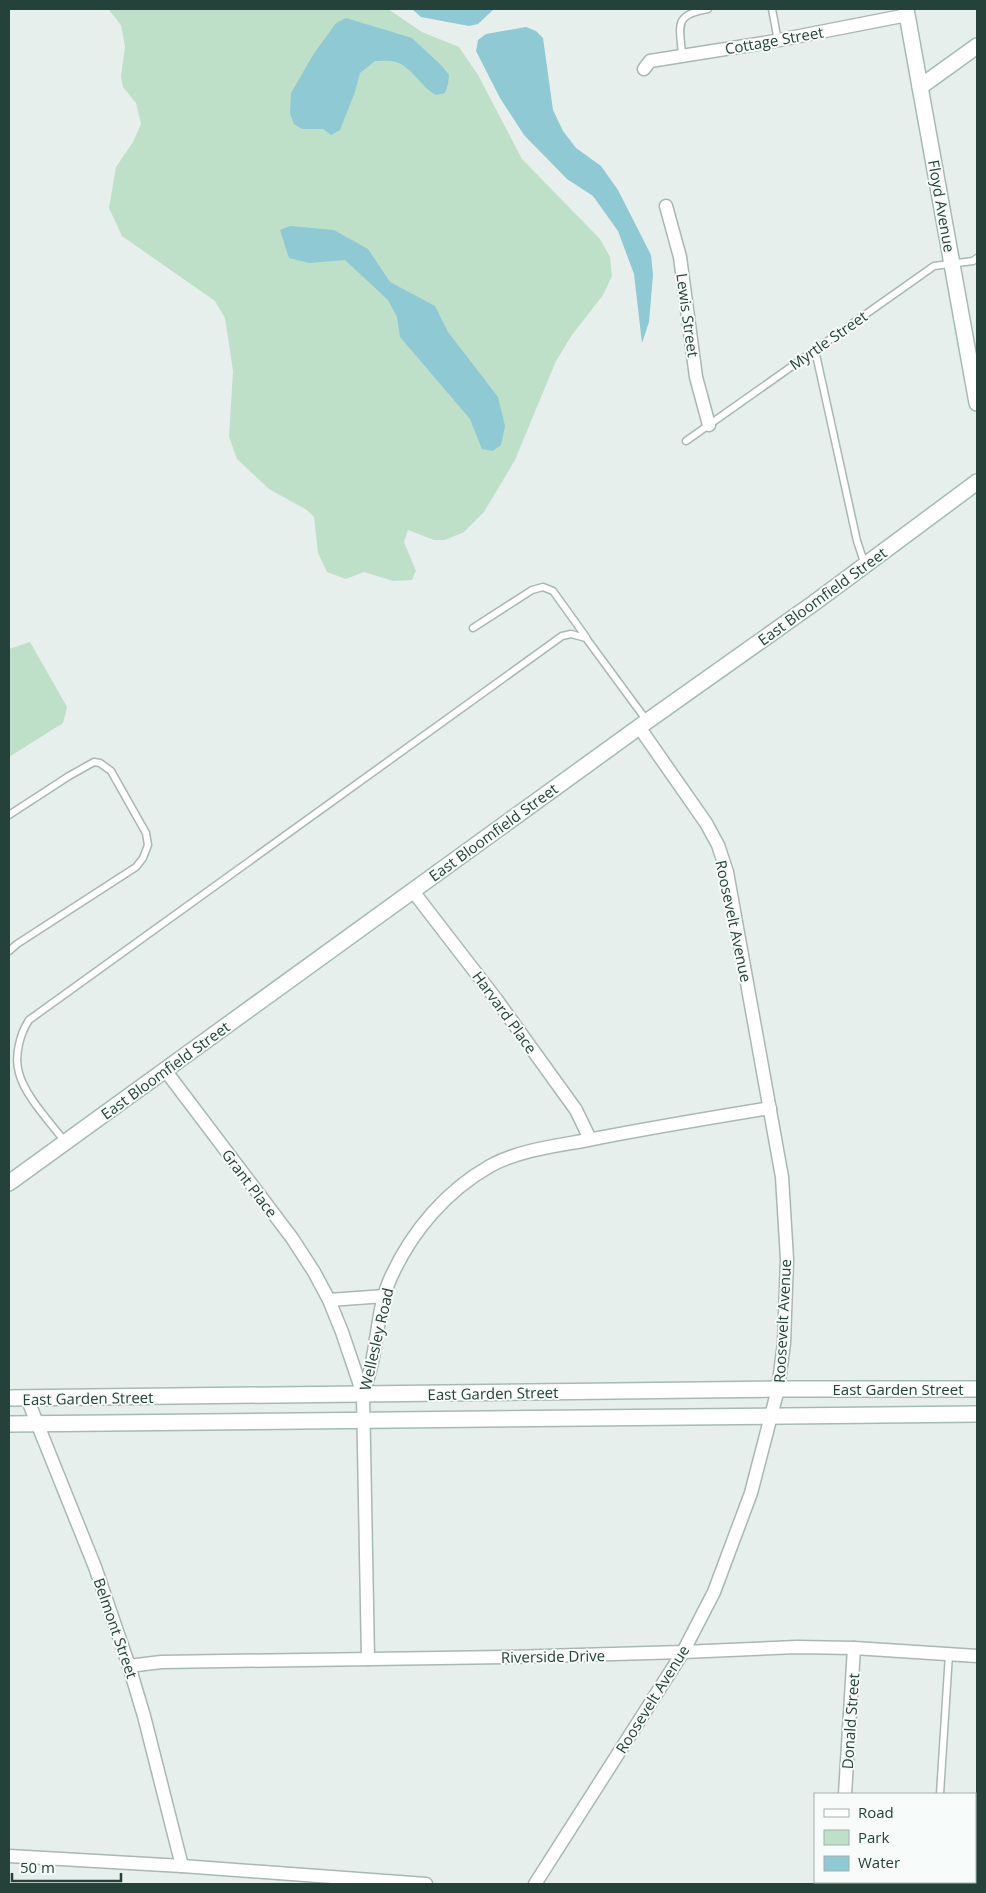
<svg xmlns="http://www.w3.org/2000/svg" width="986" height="1893" font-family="'Open Sans',sans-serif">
<rect width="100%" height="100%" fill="#e6efeb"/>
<!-- green -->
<g fill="#bfe0c8">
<path d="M108,9h280l34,23 37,15 19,28 44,84 78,80 10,18 2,19 -9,19 -31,40 -16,26 -41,99 -31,52 -20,20 -19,8h-11l-26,-10 -4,12 12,29 -4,9 -19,1 -29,-9 -18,7 -19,-7 -9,-19 -4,-36 -7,-7 -38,-21 -32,-30 -8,-22 4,-66 -8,-53 -10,-17 -93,-65 -13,-28 7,-41 17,-25 8,-18 -5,-21 -13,-16 -2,-10 4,-31 -4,-21z"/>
<path d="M30,642l37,65 -4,16 -54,34v-108z"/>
</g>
<!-- water -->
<g fill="#8ec9d4">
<path d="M412,9h82l-16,15 -9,2 -48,-9z"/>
<path d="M346,18l66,20 30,28 7,9 -1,9 -3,9 -9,2c-15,-8 -24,-28 -40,-33 -6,-2 -15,-1 -21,-1l-15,12 -5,19 -15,38 -9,5 -8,-6h-21l-8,-5 -4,-10 1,-21 22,-38 23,-32z"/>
<path d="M526,27l10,4 7,7 10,72 10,21 13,17 25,18 17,24 33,65 2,20 -4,47 -7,21 -8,-69 -16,-43 -25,-35 -26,-17 -43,-44 -24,-37 -24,-47 2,-11 8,-6z"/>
<path d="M290,226l44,4 34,19 22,33 45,24 13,26 50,65 7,29 -4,19 -8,6 -11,-2 -12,-30 -70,-82 -3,-20 -9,-17 -43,-40 -36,3 -20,-5 -9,-28z"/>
</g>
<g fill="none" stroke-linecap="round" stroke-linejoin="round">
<!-- lane casing -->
<g stroke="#a8b8b2" stroke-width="9">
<g id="lane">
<path d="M772,9l6,32"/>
<path d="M682,55c-2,-30 -9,-40 26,-46"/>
<path d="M815,350l42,191 8,24"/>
<path d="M686,441l248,-175 39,-5 4,-3"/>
<path d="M473,628l59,-38 11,-3 10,4 33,46"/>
<path d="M9,815l60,-39 25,-14 6,1 11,8 35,62 2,12 -5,13 -7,9 -119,77 -8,7"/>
<path d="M65,1142c-15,-20 -40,-46 -46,-69 -5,-17 1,-39 10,-53l533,-384 9,-2 15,4 61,83"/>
<path d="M940,1794l9,-140"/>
<path d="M934,1884v-2"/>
</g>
</g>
<!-- street casing -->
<g stroke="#a8b8b2" stroke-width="15">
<g id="street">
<path d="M644,69l6,-8 114,-18 143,-28"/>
<path d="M666,206l14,51 16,120 13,48"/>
<path d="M412,890l84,109 80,111 14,29"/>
<path d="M165,1070l127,168 22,34 15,28 13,32 21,62"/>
<path d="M329,1300l56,-4"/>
<path d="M27,1398l68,169 34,99 15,50 38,150"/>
<path d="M368,1659l-5,-265c3,-10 7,-21 9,-32 6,-28 7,-59 19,-85 21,-46 55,-86 99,-111 29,-16 65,-20 98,-26 60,-12 121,-22 182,-32"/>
<path d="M129,1666l32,-4 345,-5 177,-5 114,-5 57,1 123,8"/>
<path d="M845,1794l9,-146"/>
<path d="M9,1856l173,10 244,18"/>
<path d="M535,1884l148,-232 31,-60 37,-99 27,-104 6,-46 3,-84 -5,-82 -55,-305 -9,-27 -12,-22 -67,-96"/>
<path d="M839,1884v-2"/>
</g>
</g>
<!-- secondary casing -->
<g stroke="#a4bbb3" stroke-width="18">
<g id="secondary">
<path d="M906,9l71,394"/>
<path d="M920,87l57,-41"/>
<path d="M9,1183l630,-456 175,-124 163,-121"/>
<path d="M9,1398l769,-9h199"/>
<path d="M9,1424l968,-10"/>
</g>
</g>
<!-- lane -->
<use href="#lane" stroke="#fff" stroke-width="6"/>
<!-- street -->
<use href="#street" stroke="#fff" stroke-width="12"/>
<!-- secondary -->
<use href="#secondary" stroke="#fff" stroke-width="15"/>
</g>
<g text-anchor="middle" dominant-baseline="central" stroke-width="4" stroke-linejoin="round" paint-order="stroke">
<!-- street labels -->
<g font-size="15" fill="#24423a" stroke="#f7fbf9">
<text transform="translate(774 40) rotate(-10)">Cottage Street</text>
<text transform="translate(942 206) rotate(80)">Floyd Avenue</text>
<text transform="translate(688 315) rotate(82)">Lewis Street</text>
<text transform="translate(828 340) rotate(-35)">Myrtle Street</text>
<text transform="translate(822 596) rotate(-36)">East Bloomfield Street</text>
<text transform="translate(493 832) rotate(-36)">East Bloomfield Street</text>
<text transform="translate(734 921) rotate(78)">Roosevelt Avenue</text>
<text transform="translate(505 1012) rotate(54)">Harvard Place</text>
<text transform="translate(165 1070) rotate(-36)">East Bloomfield Street</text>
<text transform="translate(250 1183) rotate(53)">Grant Place</text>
<text transform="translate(782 1321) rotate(-87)">Roosevelt Avenue</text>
<text transform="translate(376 1339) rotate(-77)">Wellesley Road</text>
<text x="898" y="1389">East Garden Street</text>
<text transform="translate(493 1393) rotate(-1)">East Garden Street</text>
<text transform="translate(88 1398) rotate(-1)">East Garden Street</text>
<text transform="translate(116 1628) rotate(71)">Belmont Street</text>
<text transform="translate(553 1656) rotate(-1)">Riverside Drive</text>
<text transform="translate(652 1699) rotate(-58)">Roosevelt Avenue</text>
<text transform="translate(850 1721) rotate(-86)">Donald Street</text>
</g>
</g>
<!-- border -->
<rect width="986" height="1893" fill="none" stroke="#24423a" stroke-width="20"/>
<!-- legend -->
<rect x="814" y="1793" width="162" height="90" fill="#f7fbf9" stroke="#a3b1ad"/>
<rect x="824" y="1809" width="25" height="8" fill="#ffffff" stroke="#a3b1ad"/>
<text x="858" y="1818" font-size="15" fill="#24423a">Road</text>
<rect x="824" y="1830" width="25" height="15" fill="#bfe0c8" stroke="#a3b1ad"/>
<text x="858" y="1843" font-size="15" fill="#24423a">Park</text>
<rect x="824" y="1856" width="25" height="15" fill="#8ec9d4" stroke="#a3b1ad"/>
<text x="858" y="1868" font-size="15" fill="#24423a">Water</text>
<!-- scale -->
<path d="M12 1873v8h109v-8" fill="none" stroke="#24423a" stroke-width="2.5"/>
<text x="20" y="1873" font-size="15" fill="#24423a" stroke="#f7fbf9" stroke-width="4" paint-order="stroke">50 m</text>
</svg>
